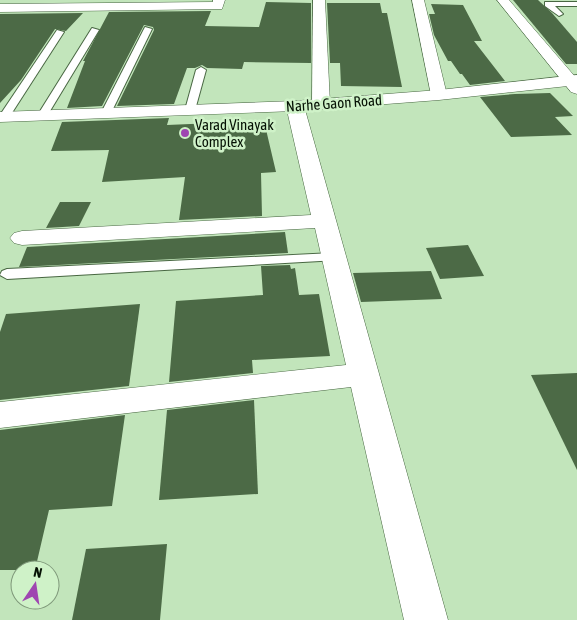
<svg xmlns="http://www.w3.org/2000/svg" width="577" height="620" font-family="'Asap Condensed',sans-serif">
<rect width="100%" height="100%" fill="#c2e5bb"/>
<!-- building -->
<g fill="#4c6a46">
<path d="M513,0h25l14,13 25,29v22h-11z"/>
<path d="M266,2l45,1v60l-67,-1 -2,7 -35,-1 -5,-3 -7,3h-8l-13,36 -57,2 37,-76 -1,-3 -9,-2 -42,81 -35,2 18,-47h-2l26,-49 102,-1 -6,15 54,1z"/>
<path d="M327,3h53l2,10h5l15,74 -61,-1 -1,-23h-10z"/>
<path d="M431,4l32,1 19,36h-8l31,40 -35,4 -8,-11h-2l-9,-13h-3l-14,-26 -5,-21h6z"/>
<path d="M83,13l-17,18 -11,-2 -34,51 -21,23v-89z"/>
<path d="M550,93l23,23 -18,1 17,18 -61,2 -31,-40 35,-3z"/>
<path d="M169,118l-2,7 97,-4 12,51 -15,1 1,43 -83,4 6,-43 -83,5 7,-32 -58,1 11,-29z"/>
<path d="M60,202h31l-12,24 -33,2z"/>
<path d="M285,232l3,21 -269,14 8,-20z"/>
<path d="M468,245l16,31 -44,3 -14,-31z"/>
<path d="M290,265l1,4 4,-1 4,27 20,-1 11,62 -78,4 1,13 -84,9 7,-81 87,-6 -2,-29z"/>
<path d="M431,271l11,28 -81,3 -8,-29z"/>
<path d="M140,304l-11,82 -129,14v-68l6,-18z"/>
<path d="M577,373v97l-46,-95z"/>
<path d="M254,400l4,94 -99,6 8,-90z"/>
<path d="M125,415l-13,91 -63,4 -14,60h-35v-140z"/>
<path d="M167,544l-7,76h-88l14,-71z"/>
</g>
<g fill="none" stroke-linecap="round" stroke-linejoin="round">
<!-- lane casing -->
<g stroke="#486742" stroke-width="2">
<g id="lane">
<path d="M545,2h32v4h-22l8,8 -4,2 -14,-10z"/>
<path d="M145,27l7,2 -41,84 -1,2h-8l-1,-2z"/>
<path d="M92,28l7,2 -52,86 -5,3 -4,-1 -1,-2z"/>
<path d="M57,30l7,2 -56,87h-8v-4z"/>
<path d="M201,67l5,3 -11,40 -1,2h-8l-1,-2 11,-40z"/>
<path d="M333,253l5,1 2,3 -2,3 -331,19 -7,-4 2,-4 5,-2z"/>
</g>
</g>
<!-- street casing -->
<g stroke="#486742" stroke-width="1">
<g id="street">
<path d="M213,0h12l-3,9 -222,3v-8l213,-2z"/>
<path d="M313,0h12l5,104 -3,4 -6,1 -6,-1 -3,-4z"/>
<path d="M412,0h12l23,95 -2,4h-12l-2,-4z"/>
<path d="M497,0h12l68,79v15l-6,-2z"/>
<path d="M295,101l6,1 3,4 144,514h-44l-53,-233 -351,41v-26l346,-37 -31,-137 -293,17 -8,-2 -4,-5 4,-5 8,-2 289,-16 -25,-109 3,-4z"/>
</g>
</g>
<!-- secondary casing -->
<g stroke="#486742" stroke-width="1">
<path id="secondary" d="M577,75v10l-138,15 -144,11 -295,11v-10l295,-11 144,-11z"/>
</g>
<!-- lane -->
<use href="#lane" fill="#fff" fill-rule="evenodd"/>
<!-- street -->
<use href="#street" fill="#fff" fill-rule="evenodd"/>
<!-- secondary -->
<use href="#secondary" fill="#fff" fill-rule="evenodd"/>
</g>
<!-- markers -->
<circle fill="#9f46b1" stroke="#cff2c8" stroke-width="2" cx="185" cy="133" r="5"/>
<g text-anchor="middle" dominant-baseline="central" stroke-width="5" stroke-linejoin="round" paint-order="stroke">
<!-- far-street labels -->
<g font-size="15" fill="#061205" stroke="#cff2c8">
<text transform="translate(334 103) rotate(-4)">Narhe Gaon Road</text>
</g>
<!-- far-poi labels -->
<g font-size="15" fill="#061205" stroke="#cff2c8" text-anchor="start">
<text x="195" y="124">Varad Vinayak<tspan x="195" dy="17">Complex</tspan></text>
</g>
</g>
<!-- north arrow -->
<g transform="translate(35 585) rotate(13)"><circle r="24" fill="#cff2c8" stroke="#7f987a"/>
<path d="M0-4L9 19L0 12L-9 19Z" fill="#9f46b1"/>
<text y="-8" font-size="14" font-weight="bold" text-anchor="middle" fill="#061205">N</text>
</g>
</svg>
